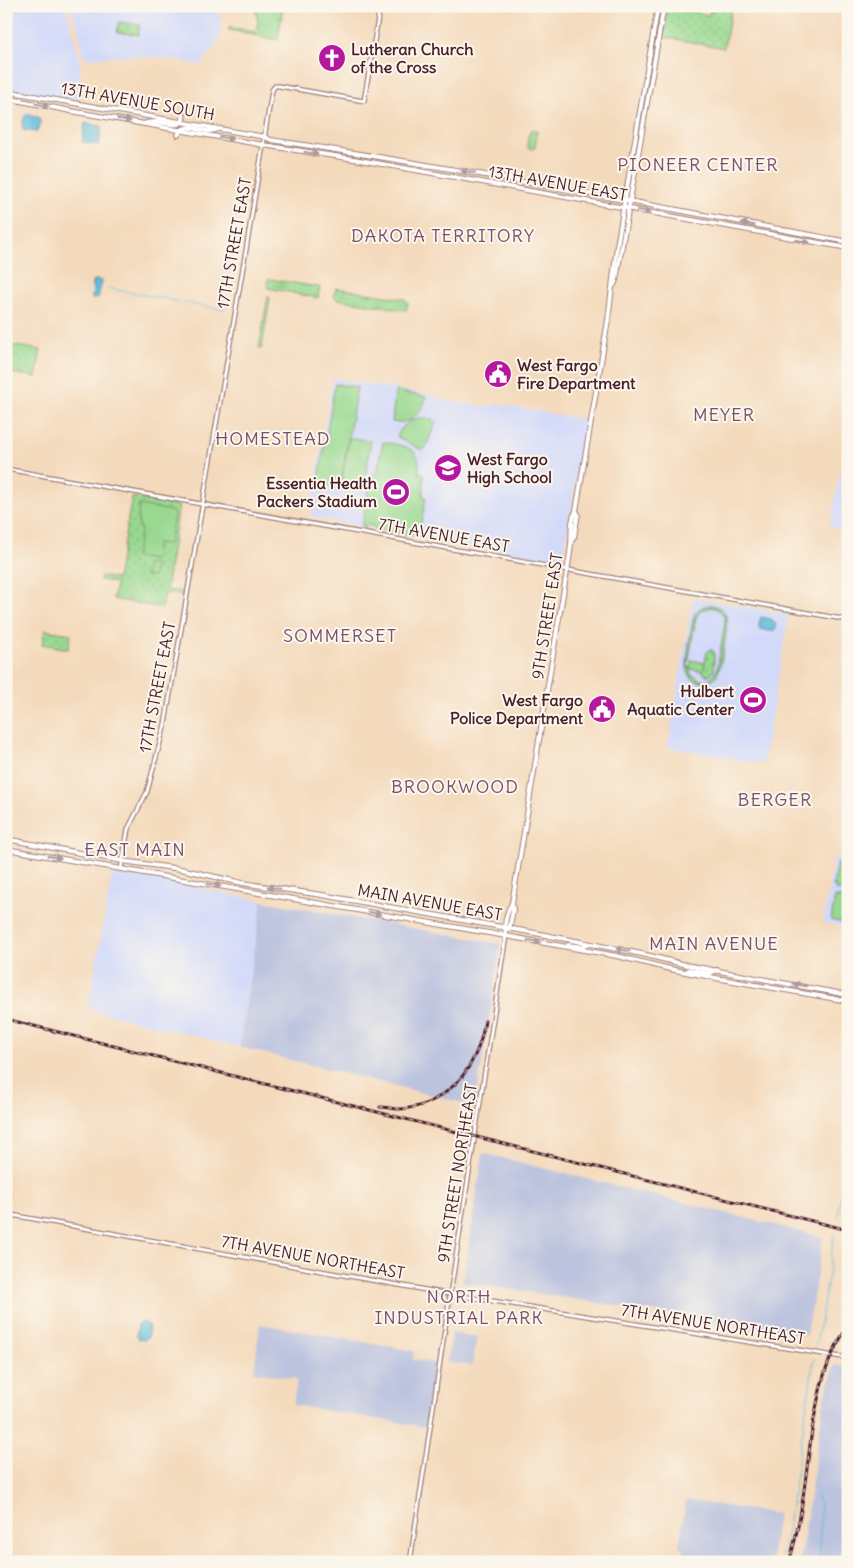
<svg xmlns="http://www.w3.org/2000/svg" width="854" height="1568" font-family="Delius,sans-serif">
<defs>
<pattern id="grass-dots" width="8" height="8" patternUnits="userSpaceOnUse" patternTransform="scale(1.25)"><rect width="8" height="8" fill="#98d88f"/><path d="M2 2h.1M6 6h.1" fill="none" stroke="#84b97c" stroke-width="1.8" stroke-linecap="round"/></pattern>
<pattern id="wetland-marsh" width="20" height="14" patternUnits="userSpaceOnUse" patternTransform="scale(1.25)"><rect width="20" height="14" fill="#98d88f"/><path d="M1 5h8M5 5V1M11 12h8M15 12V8" fill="none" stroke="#84b97c"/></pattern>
</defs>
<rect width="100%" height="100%" fill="#fbf7ec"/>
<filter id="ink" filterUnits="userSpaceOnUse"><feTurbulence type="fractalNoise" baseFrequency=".02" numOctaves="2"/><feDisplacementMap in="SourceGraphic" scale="10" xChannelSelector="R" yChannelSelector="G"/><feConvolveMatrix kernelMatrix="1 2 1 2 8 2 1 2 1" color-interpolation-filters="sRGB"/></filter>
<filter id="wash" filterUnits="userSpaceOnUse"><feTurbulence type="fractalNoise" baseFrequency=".0096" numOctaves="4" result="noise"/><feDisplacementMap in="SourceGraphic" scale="20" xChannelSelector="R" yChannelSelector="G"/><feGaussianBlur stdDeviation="1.12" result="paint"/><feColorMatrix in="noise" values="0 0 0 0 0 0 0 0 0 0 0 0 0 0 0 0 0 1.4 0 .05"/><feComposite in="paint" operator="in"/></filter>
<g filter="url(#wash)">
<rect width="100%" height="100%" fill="#f4dabc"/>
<!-- built -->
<g fill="#d2d9f9">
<path d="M6,6h60l14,53v19l-3,24 -71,-13z"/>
<path d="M71,6h145l5,12 -1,16 -3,9 -16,22 -30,-6 -33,-3h-24l-28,2 -2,-2 -5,-24z"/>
<path d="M333,378l104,18v3l5,1 44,7 11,-3 89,16 -24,143 -252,-46z"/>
<path d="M841,467l7,1v62l-18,-3z"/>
<path d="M693,598l96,16 -26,150 -95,-17z"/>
<path d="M834,857l14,2v68l-25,-4z"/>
<path d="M113,869l149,32 -23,146 -151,-38z"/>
</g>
<!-- industrial -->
<g fill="#bcc3de">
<path d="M262,901l239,43 -26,162 -236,-59z"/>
<path d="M483,1153l340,84 -16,98 -344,-53z"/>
<path d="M260,1324l154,27 -1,9 22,3 -10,64 -132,-22 4,-26 -43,-7z"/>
<path d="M452,1333l25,4 -5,29 -25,-4z"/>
<path d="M835,1365l13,2v195h-48l24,-161z"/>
<path d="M686,1500l92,14 -7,48h-89l2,-14 -5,-1z"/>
</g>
<!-- grass -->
<g fill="url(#grass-dots)" stroke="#717c5d">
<path d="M255,6h28l-5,34 -49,-10v-3l27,5 2,-9z"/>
<path d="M711,6h21l-8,42 -61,-11 5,-30 41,8z"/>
<path d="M119,22l21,3 -2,10 -21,-3z"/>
<path d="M6,344l35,6 -5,27 -30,-5z"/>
<path d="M132,497l47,9 -13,84 17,2 -1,4 -17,-3 -3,15 -49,-9 3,-16 -16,-3 1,-4 16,3z"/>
<path d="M45,630l26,4 -3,15 -26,-5z"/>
<path d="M710,649l4,3v19l-4,4h-5l-2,-4 4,-19z"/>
</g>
<!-- wetland -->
<g fill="url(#wetland-marsh)" stroke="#717c5d">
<path d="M536,130l1,2 -2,16 -3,1 -4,-1c-2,-4 0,-14 3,-18z"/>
<path d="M269,279l50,8 1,1 -2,6 1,3 -2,1 -49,-10 -1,-6z"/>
<path d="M336,288l69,11 3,4 -1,6 -3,1 -68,-11 -2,-3z"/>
<path d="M268,296l2,3 -8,49 -2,1 -1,-1z"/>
</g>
<!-- pitch -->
<g fill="#98d88f" stroke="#717c5d" fill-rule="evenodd">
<path d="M335,384l22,3 -17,100 -22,-4z"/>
<path d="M397,391l29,6c-3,16 -16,28 -34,25l3,-30z"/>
<path d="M419,418h8l9,4 -10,25 -4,3 -25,-13c4,-11 11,-16 22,-19z"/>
<path d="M349,437l22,4 -8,49 -22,-3z"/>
<path d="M383,442c20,4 39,4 36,31l5,1 -1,23h3l-7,39 -44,-7 -2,-3 -5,-1 -2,2 -4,-1 9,-52 6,1z"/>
<path d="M139,505l33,6 2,3 -5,30 -12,-1 -3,17 -19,-3 6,-27 -3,-8z"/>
<path d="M147,564l8,1 -2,12 -8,-1z"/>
<path d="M711,605c7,1 12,4 15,11 3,7 -5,55 -10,60 -3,4 -9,7 -14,6 -8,0 -14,-6 -15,-14 -1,-7 5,-48 8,-54 4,-6 10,-9 16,-9zM711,607c9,2 14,7 14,16l-8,47 -6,8 -5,2h-6l-9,-6 -3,-10 8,-47 5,-7z"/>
<path d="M691,660l14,3 -2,8 -13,-2z"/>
<path d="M839,862l9,2v28l-13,-2 1,-3 -3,-1 4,-23z"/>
<path d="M835,897l13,2v25l-17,-4z"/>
</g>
<!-- water -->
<g fill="#5ebcdc" stroke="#546e84">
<path d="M27,113l11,4 2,3v5l-3,7 -14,-2c-2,-5 1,-14 4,-17z"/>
<path d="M85,123l17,3 -3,19 -17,-3z"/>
<path d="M99,280l3,2 -4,16 -6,1 1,-16 1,-3z"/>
<path d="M761,617l10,2 5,6v4l-2,2h-6l-10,-3z"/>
<path d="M144,1322l5,4 -1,11 -3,3 -7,-1 -2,-3 2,-11z"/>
</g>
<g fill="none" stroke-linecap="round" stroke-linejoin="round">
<!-- stream -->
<g stroke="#5ebcdc" stroke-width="1">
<path d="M107,288l111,21 7,-1"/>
<path d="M838,1216l10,-71"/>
<path d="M816,1345l12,-66 6,-46"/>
<path d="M816,1494l4,10v55"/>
<path d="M780,1562l8,-35 26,-168"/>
</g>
</g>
</g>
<g filter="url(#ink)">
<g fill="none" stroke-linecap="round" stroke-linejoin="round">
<!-- tertiary casing -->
<g stroke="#9f7c74" stroke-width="5.5">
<g id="tertiary">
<path d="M6,469l842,151"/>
<path d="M121,869l7,-40 19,-37 18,-68 81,-474 26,-160 3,-4h4l85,15 16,-95"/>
<path d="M6,1214l431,78 411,66"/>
<path d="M410,1562l40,-267 56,-359"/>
</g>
</g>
<!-- secondary casing -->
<g stroke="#9f7c74" stroke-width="6">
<g id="secondary">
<path d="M6,91l259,46 6,3c193,29 385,66 577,102"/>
<path d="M6,98l65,13 192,34 91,14 494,89"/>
<path d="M146,123c5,-1 9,-1 13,-1 12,2 27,8 24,-10"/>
<path d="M178,135c6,-14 20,-4 31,-4 3,0 6,-1 9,-2"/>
<path d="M614,285l2,-5 48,-274"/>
<path d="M572,540l2,-3 4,-23 -2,-3"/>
<path d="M509,930l4,-20 -1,-7"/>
<path d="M506,936c-2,-11 0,-23 6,-33 19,-108 35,-217 54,-326 2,-11 4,-22 5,-33 1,-11 -1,-24 5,-33l32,-191 9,-74 41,-240"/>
</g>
</g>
<!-- primary casing -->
<g stroke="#9f7c74" stroke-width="6">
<g id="primary">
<path d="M6,839l116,22 59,8 61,14 80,12 213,38 107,21 44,11 162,30"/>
<path d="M6,849l500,87 111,20 53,13 46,9 132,23"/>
<path d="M568,945l15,2 4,-3"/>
<path d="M688,970l23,3 6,-3"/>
</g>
</g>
<!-- tertiary -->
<use href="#tertiary" stroke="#fff" stroke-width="3"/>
<!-- secondary -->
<use href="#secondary" stroke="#fff" stroke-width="4"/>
<!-- primary -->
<use href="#primary" stroke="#fff" stroke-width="4"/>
<!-- rail casing -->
<g stroke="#4a1f2b" stroke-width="3">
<g id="rail">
<path d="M6,1019l842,211"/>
<path d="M380,1107c6,0 13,2 19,2 34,-1 63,-24 76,-54 5,-10 8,-22 10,-34"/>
<path d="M789,1562c13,-41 17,-90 23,-132 7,-38 12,-70 36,-103"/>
</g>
</g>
<!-- rail -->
<use href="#rail" stroke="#fbf7ec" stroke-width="1" stroke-dasharray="4" stroke-linecap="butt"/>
</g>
<!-- one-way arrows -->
<defs><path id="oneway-solid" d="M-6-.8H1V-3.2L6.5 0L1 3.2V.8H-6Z" transform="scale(1.25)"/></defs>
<g fill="#ae9aa0">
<use href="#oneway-solid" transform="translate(42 105) rotate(12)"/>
<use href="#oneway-solid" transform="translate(124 120) rotate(10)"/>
<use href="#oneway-solid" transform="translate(226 138) rotate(10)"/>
<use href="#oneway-solid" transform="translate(311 153) rotate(9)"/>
<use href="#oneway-solid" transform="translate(468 172) rotate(-170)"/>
<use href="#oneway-solid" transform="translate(644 211) rotate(10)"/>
<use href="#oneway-solid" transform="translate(748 224) rotate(-169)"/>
<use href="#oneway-solid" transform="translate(803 241) rotate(10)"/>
<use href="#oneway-solid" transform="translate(54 857) rotate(10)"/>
<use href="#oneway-solid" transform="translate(214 885) rotate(10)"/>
<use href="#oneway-solid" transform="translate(274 888) rotate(-171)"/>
<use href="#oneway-solid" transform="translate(374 913) rotate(10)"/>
<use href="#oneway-solid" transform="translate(534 941) rotate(10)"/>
<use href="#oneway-solid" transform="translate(623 950) rotate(-169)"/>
<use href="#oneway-solid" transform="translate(800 985) rotate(-169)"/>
</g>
</g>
<!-- icons -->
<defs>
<g id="church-disc" transform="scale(1.4375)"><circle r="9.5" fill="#b5179e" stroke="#fbf7ec"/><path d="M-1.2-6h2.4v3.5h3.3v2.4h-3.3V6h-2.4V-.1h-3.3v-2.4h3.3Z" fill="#fff"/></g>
<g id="civic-disc" transform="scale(1.4375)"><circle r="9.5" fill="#b5179e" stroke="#fbf7ec"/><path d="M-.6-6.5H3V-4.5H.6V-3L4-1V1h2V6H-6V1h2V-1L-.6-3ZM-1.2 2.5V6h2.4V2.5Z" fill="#fff"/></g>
<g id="school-disc" transform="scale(1.4375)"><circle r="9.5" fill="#b5179e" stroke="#fbf7ec"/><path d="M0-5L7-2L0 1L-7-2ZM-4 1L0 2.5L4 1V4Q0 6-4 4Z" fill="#fff"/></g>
<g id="stadium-disc" transform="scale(1.4375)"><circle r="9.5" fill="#b5179e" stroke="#fbf7ec"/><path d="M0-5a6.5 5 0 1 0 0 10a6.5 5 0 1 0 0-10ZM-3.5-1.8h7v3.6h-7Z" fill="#fff"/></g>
</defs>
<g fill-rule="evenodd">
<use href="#church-disc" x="332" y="58"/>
<use href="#civic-disc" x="498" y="374"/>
<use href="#school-disc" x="448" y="468"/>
<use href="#stadium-disc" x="396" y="492"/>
<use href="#stadium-disc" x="753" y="700"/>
<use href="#civic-disc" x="602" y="709"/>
</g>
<g text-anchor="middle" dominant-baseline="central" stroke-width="4" stroke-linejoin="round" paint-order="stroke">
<!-- poi labels -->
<g font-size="16" font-weight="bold" fill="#4a1f2b" stroke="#fbf7ec" text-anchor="start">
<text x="351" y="49">Lutheran Church<tspan x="351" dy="18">of the Cross</tspan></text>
<text x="517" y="365">West Fargo<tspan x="517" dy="18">Fire Department</tspan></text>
<text x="467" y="459">West Fargo<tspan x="467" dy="18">High School</tspan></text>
<text x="377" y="483" text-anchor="end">Essentia Health<tspan x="377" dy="18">Packers Stadium</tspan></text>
<text x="734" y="691" text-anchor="end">Hulbert<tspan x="734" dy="18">Aquatic Center</tspan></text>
<text x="583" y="700" text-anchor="end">West Fargo<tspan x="583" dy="18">Police Department</tspan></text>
</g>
<!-- street labels -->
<g font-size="16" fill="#4a1f2b" stroke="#fbf7ec">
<text transform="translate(138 101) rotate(10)">13TH AVENUE SOUTH</text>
<text transform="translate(558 183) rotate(10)">13TH AVENUE EAST</text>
<text transform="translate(234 243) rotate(-80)">17TH STREET EAST</text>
<text transform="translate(444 535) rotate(10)">7TH AVENUE EAST</text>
<text transform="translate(547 616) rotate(-81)">9TH STREET EAST</text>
<text transform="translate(157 687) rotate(-79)">17TH STREET EAST</text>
<text transform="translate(430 902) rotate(10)">MAIN AVENUE EAST</text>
<text transform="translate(457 1173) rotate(-81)">9TH STREET NORTHEAST</text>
<text transform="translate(313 1257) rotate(10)">7TH AVENUE NORTHEAST</text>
<text transform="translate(713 1324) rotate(9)">7TH AVENUE NORTHEAST</text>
</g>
<!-- neighbourhood labels -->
<g font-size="18" letter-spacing="1" fill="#7a506e" stroke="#fbf7ec">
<text x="698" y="164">PIONEER CENTER</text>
<text x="443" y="235">DAKOTA TERRITORY</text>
<text x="724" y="414">MEYER</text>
<text x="273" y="438">HOMESTEAD</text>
<text x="340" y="635">SOMMERSET</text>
<text x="455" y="786">BROOKWOOD</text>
<text x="775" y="799">BERGER</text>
<text x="135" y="849">EAST MAIN</text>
<text x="714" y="943">MAIN AVENUE</text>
<text x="459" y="1296">NORTH<tspan x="459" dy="21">INDUSTRIAL PARK</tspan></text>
</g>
</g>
<!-- margin -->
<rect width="854" height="1568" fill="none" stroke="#fbf7ec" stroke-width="25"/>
</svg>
